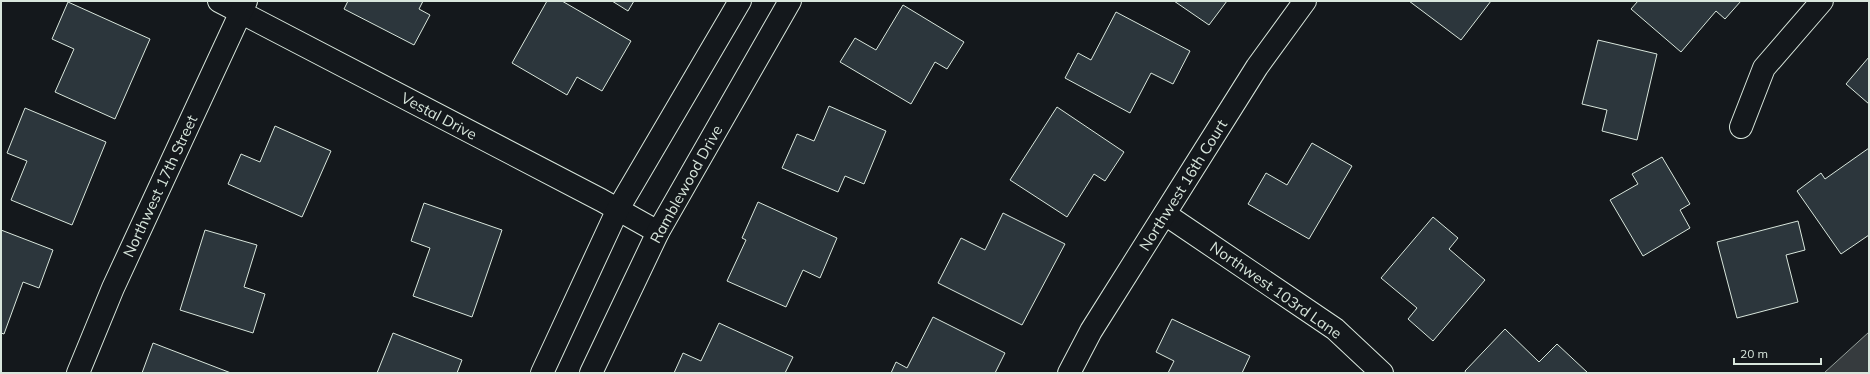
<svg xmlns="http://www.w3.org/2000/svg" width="1870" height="374" font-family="Mulish,sans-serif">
<rect width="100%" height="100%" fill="#14181c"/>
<!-- water -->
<path fill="#363b3e" stroke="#939e99" d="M1869,332v41h-45z"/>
<!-- building -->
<g fill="#2c363c" stroke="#d8e6dc">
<path d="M348,1h75l-4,8 11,6 -16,30 -70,-36z"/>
<path d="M547,1h15l69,40 -29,50 -25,-14 -10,18 -55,-32z"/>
<path d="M612,1h22l-6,10z"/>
<path d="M1174,1h53l-18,24z"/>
<path d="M1409,1h82l-30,39z"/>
<path d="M1638,1h103l-16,18 -9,-8 -35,41 -50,-43z"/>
<path d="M68,2l82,37 -35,80 -60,-27 19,-43 -22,-10z"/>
<path d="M903,5l61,37 -17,27 -12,-7 -24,42 -71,-42 15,-24 21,12z"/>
<path d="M1116,12l74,39 -17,33 -22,-11 -21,40 -65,-35 13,-25 13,7z"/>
<path d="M1598,40l59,14 -20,86 -35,-9 5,-21 -25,-6z"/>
<path d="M1869,57v47l-23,-20z"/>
<path d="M829,106l57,25 -22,53 -19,-8 -7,16 -56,-24 15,-34 17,7z"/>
<path d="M1057,107l67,45 -19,29 -11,-7 -27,43 -57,-37z"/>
<path d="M25,108l81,34 -34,83 -61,-25 16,-39 -20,-8z"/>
<path d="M275,126l56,25 -29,66 -74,-33 13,-30 19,8z"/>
<path d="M1312,143l40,23 -43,73 -61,-35 18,-31 21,12z"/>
<path d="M1869,148v87l-28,19 -44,-63 24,-18 4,6z"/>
<path d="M1662,157l28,47 -10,6 10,18 -47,28 -33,-56 28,-16 -6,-10z"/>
<path d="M758,202l79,36 -17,40 -17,-8 -17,37 -59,-26 19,-41 -4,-2z"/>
<path d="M424,203l78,27 -30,87 -59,-21 17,-48 -19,-7z"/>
<path d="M1003,213l62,31 -43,81 -84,-42 23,-45 24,12z"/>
<path d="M1433,217l25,21 -9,11 36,31 -52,61 -25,-22 9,-11 -36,-30z"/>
<path d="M1798,221l7,29 -19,5 12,47 -61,16 -20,-76z"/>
<path d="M1,230l52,20 -14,38 -16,-6 -19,52 -3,-1z"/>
<path d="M205,230l52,15 -13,42 21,7 -12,39 -73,-23z"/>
<path d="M933,317l72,36 -10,20h-104l5,-11 11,6z"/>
<path d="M1172,319l78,37 -8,17h-74l6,-12 -18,-9z"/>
<path d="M719,323l74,34 -8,16h-111l9,-20 18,8z"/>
<path d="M1505,329l34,33 18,-18 31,29h-122l-1,-2z"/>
<path d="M393,333l69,27 -5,13h-80z"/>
<path d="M153,343l78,30h-89z"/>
</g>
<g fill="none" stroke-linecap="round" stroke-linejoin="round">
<!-- minor casing -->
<g stroke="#d8e6dc" stroke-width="24">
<g id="minor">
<path d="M219,1l382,199 57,32"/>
<path d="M1741,127l23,-59 58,-67"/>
<path d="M1165,214l170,115 47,44"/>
<path d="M78,373l35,-85 133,-287"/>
<path d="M1069,373l22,-42 166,-264 48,-66"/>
</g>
</g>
<!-- tertiary casing -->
<g stroke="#d8e6dc" stroke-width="24">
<g id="tertiary">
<path d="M542,373l76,-164 122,-208"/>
<path d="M591,373l67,-141 132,-231"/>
</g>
</g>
<!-- minor -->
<use href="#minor" stroke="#14181c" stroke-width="22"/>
<!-- tertiary -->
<use href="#tertiary" stroke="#14181c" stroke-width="22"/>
</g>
<g text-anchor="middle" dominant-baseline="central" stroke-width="3" stroke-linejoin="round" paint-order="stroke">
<!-- street labels -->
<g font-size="15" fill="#d8e6dc" stroke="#14181c">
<text transform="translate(439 116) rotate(28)">Vestal Drive</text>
<text transform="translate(686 184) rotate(-61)">Ramblewood Drive</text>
<text transform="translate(1183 185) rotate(-58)">Northwest 16th Court</text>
<text transform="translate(160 186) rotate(-65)">Northwest 17th Street</text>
<text transform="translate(1276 290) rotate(35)">Northwest 103rd Lane</text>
</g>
</g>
<!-- border -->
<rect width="1870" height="374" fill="none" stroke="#d8e6dc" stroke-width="4"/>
<!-- scale -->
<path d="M1734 358v6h87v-6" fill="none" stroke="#d8e6dc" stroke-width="2"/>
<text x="1740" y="358" font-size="12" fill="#d8e6dc" stroke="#14181c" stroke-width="3" paint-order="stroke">20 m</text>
</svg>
